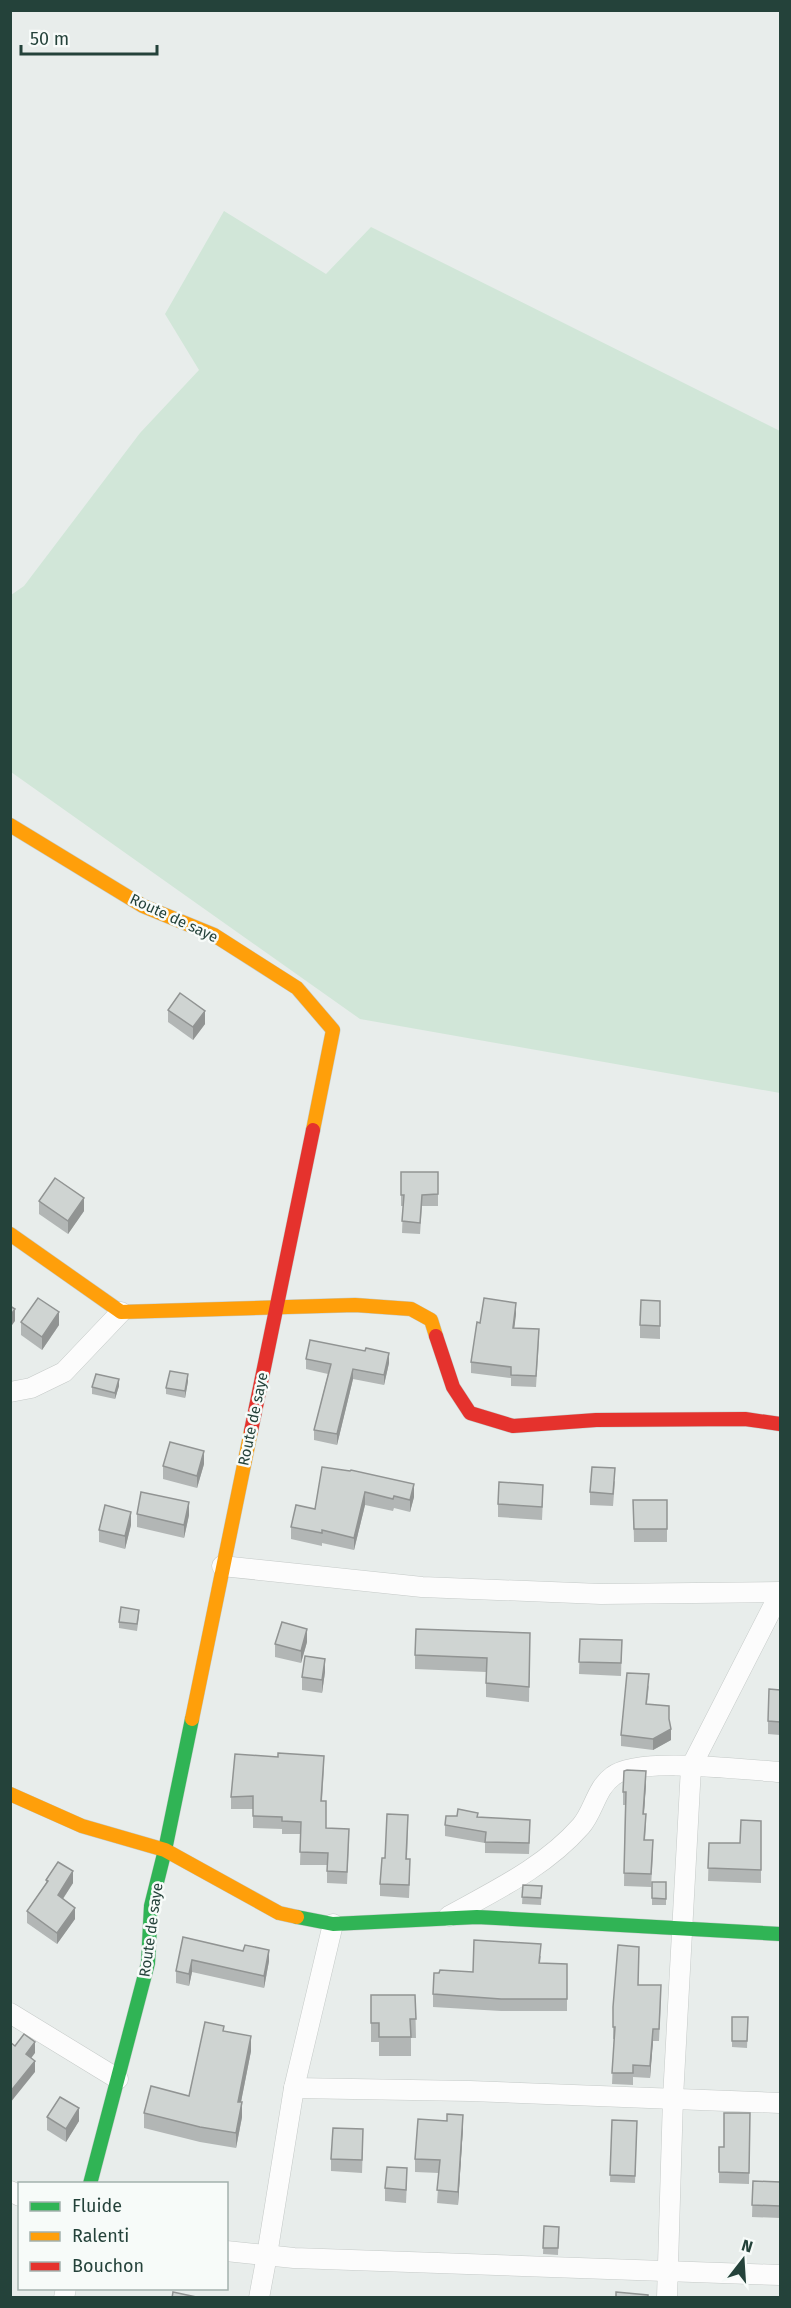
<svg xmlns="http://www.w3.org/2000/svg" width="791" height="2308" font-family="'Fira Sans',sans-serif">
<rect width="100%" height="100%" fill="#e8edeb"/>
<!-- green -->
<path fill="#d1e6d8" d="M224,211l102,63 45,-47 409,204v662l-420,-74 -349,-247v-177l13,-9 116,-153 59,-63 -34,-56z"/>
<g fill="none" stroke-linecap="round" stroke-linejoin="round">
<!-- street casing -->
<g stroke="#c5cac8" stroke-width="21">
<g id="street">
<path d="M10,1392l21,-4 33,-16 57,-60"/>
<path d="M222,1566l200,21 179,7 179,-2"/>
<path d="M449,1916c47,-26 96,-49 132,-90 13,-15 15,-38 32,-50 25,-20 133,-6 167,-4"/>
<path d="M10,2013l108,66"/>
<path d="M294,2088l176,3 310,12"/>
<path d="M10,2191l10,5"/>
<path d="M226,2251l68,7 486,17"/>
<path d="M64,2298l2,-10"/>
<path d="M259,2298l8,-43 27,-167 39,-164"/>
<path d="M667,2298l6,-200 18,-331 89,-174"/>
</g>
</g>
<!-- fast casing -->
<g stroke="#c3cbc8" stroke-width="15">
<g id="fast">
<path d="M297,1917l36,7 144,-7 303,17"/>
<path d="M90,2184l58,-221 3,-57 14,-56 27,-131"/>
</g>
</g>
<!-- slow casing -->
<g stroke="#c3cbc8" stroke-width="15">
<g id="slow">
<path d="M10,825l133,81 71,29 83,53 36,42 -20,100"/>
<path d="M10,1234l111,78 234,-7 56,4 20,11 5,16"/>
<path d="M192,1719l59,-288"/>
<path d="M10,1794l72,32 83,24 114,63 18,4"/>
</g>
</g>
<!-- jam casing -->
<g stroke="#c3cbc8" stroke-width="15">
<g id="jam">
<path d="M436,1336l17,51 17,26 43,13 83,-6 149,-1 35,5"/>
<path d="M251,1431l62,-301"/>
</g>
</g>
<!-- street -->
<use href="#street" stroke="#fcfcfc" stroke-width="20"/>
<!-- fast -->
<use href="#fast" stroke="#30b455" stroke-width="14"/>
<!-- slow -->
<use href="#slow" stroke="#ff9f0a" stroke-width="14"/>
<!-- jam -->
<use href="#jam" stroke="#e5322d" stroke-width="14"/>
</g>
<!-- wall -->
<g fill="#b2b6b5">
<path d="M168,1010l37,14 -12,16 -25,-18z"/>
<path d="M401,1172h37v34h-16l-2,28 -18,-1 1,-27h-2z"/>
<path d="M39,1201l45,10 -16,23 -29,-20z"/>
<path d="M516,1314l-2,14 25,12 -3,47 -25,-1v-8l-40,-5v-11l9,-39z"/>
<path d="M660,1314v25l-20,-1v-13z"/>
<path d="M21,1322l38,3 -17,25 -21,-15z"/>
<path d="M306,1359l83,4 -5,22 -31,-6 -16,66 -23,-5v-10l14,-56 -22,-5z"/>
<path d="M188,1381l-3,17 -19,-4v-6z"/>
<path d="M119,1386l-4,13 -23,-5v-7z"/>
<path d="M204,1464l-7,24 -34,-9v-13z"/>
<path d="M322,1467l92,30 -4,15 -16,-4 -1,3 -28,-6 -11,45 -32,-7v3l-31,-7v-12l24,-18z"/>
<path d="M615,1481l-2,25 -23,-1v-13z"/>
<path d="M543,1498l-1,22 -44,-3v-13z"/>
<path d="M633,1500h34v42h-33z"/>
<path d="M137,1514l52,1 -5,23 -47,-11z"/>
<path d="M131,1525l-6,24 -26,-7v-12z"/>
<path d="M139,1616l-2,15 -18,-3v-6z"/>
<path d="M530,1633l-1,69 -43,-5v-25l-71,-3v-14z"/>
<path d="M580,1639l42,1 -1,36 -42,-2z"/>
<path d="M307,1642l-6,21 -26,-6v-13z"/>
<path d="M325,1672l-3,21 -20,-3v-13z"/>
<path d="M649,1685l-2,19 22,17 2,19 -18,10 -32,-4v-11z"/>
<path d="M780,1690v45l-12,-1v-13z"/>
<path d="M324,1768l-2,33 4,27 23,14 -2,42 -20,-1v-18h-27l1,-31h-19v-5l-29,-1v-19h-22v-12z"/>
<path d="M646,1784l-2,30 2,12 -1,14 8,13 -2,34 -27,-1 1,-81h-2v-13z"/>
<path d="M761,1821v62l-53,-2 1,-38h31z"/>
<path d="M445,1825l85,6 -1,23 -44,-1v-10l-40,-7z"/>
<path d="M408,1827l-1,32 3,13 -1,26 -29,-2v-12l5,-26z"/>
<path d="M46,1880l27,3 -10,16 12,20 -18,25 -30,-21v-12l19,-28z"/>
<rect x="652" y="1882" width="14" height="23"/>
<path d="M523,1885l19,1 -1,19 -19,-1z"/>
<path d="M183,1937l86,24 -5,27 -72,-16 -3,14 -13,-3v-12z"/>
<path d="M541,1956l-1,7 27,1v47h-66l-68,-4v-13l40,-22z"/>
<path d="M639,1958l-1,27 23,12 -2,44h-6l-3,37 -17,-1v8l-21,-1 2,-45h-1v-12z"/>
<path d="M371,1995h44l1,43h-5v18h-32v-14h-8z"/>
<path d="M732,2017h16l-1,31 -15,-1z"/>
<path d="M224,2031l27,20 -10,51 1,15 -6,31 -36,-6 -56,-14v-15l45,-17z"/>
<path d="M750,2113l-1,71 -30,-1v-36h5z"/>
<path d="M47,2117l32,4 -13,21 -19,-12z"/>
<path d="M612,2120l25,1 -2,62 -25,-1z"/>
<path d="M447,2121l16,7 -5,77 -21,-2 2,-30 -24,-1v-13z"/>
<path d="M363,2142l-1,31 -31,-2v-12z"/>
<path d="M407,2181l-1,22 -21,-2v-13z"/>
<path d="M753,2181l27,1v36l-28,-1z"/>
<path d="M544,2226l15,1 -1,28 -15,-1z"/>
</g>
<!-- shaded-wall -->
<g fill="#919493">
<path d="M205,1011v13l-12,16v-13z"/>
<path d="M84,1198v13l-16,23v-13z"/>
<path d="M12,1285v12l-2,2v-12z"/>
<path d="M516,1303v11l-3,25v-11z"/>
<path d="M15,1309v12l-5,7v-12z"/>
<path d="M59,1312v13l-17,25v-13z"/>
<path d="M389,1353v10l-5,22v-10z"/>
<path d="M353,1369v10l-16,66v-11z"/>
<path d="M188,1374v7l-3,17v-7z"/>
<path d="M119,1379v7l-4,13v-6z"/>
<path d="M204,1451v13l-7,24v-12z"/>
<path d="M414,1484v13l-4,15v-12z"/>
<path d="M365,1492v13l-11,45v-12z"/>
<path d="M189,1502v13l-5,23v-13z"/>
<path d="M131,1512v13l-6,24v-13z"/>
<path d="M307,1629v13l-6,21v-12z"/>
<path d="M325,1659v13l-3,21v-13z"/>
<path d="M671,1729v11l-18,10v-11z"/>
<path d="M646,1771v13l-3,42v-12z"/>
<path d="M73,1871v12l-15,23v-11z"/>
<path d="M75,1908v11l-18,25v-11z"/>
<path d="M269,1950v11l-5,27v-12z"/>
<path d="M192,1960v12l-3,14v-12z"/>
<path d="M653,2029v12l-3,37v-12z"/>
<path d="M251,2036v15l-13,66v-15z"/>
<path d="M35,2042v11l-9,12v-11z"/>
<path d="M35,2061v11l-25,31v-11z"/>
<path d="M242,2102v15l-6,31v-15z"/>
<path d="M79,2108v13l-13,21v-13z"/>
<path d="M463,2115v13l-5,77v-13z"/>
</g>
<!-- building -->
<g fill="#cfd4d2" stroke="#919493" stroke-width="1.5">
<path d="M180,993l25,18 -12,16 -25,-17z"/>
<path d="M401,1172h37v22l-16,1 -2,28 -18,-2 2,-26h-3z"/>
<path d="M55,1178l29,20 -16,23 -29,-20z"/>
<path d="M38,1298l21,14 -17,25 -21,-15z"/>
<path d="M484,1298l32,5 -3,25 26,1 -3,47 -25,-1v-8l-40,-5 6,-40 3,1z"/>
<path d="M641,1300l19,1v25l-20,-1z"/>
<path d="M10,1306l5,3 -5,7z"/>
<path d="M310,1340l55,11 1,-3 23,5 -5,22 -31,-6 -16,65 -23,-4 17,-66 -25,-5z"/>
<path d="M170,1371l18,3 -3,17 -19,-3z"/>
<path d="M96,1374l23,5 -4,14 -23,-6z"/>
<path d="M170,1442l34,9 -7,25 -34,-10z"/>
<path d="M322,1467l28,4 1,-1 63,14 -4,16 -16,-4 -1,3 -28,-7 -11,46 -32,-8v3l-31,-6 5,-22 19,4z"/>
<path d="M592,1467l23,1 -2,26 -23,-2z"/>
<path d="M499,1482l44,3 -1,22 -44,-3z"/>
<path d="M141,1492l48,10 -5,23 -47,-11z"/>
<path d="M633,1500h34v29h-33z"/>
<path d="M105,1505l26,7 -6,24 -26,-6z"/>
<path d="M121,1607l18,3 -2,14 -18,-2z"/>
<path d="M282,1622l25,7 -6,22 -26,-7z"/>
<path d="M416,1629l114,4 -1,54 -43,-4 1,-25 -72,-3z"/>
<path d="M580,1639l42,1 -1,23 -42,-1z"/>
<path d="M305,1656l20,3 -3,21 -20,-3z"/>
<path d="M627,1673l22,1 -3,30 23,2v13l2,10 -18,10 -32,-4z"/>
<path d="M769,1689l11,1v32l-12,-1z"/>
<path d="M278,1753l46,3 -3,45h5v27l23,1 -2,43 -20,-1 1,-18 -28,-1 1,-30 -19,-1v-4l-29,-1v-20l-22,1 4,-43 43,3z"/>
<path d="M627,1770l19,1 -3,43h3l-2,26h9l-2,34 -27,-1 2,-81h-3l1,-21z"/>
<path d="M458,1809l20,4 -1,4 53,3 -1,23 -44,-1 1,-10 -41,-7 1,-9h11z"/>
<path d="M387,1814l21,1 -2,44h4l-1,26 -29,-1 2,-26h3z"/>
<path d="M741,1820l20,1v49l-53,-2 1,-25h31z"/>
<path d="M58,1862l15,9 -15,24 17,13 -18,25 -30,-22 21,-30 -2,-1z"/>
<path d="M652,1882h14v17l-14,-1z"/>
<path d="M523,1885l19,1 -1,12 -19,-1z"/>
<path d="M183,1937l60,14 2,-6 24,5 -5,26 -72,-16 -3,14 -13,-3z"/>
<path d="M474,1940l67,4 -2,19 28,1v35h-66l-68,-5 1,-21h5l1,-3 33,2z"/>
<path d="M618,1945l21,2 -1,38h23l-2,44h-6l-3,37 -17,-1v8h-21l3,-46h-2v-20z"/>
<path d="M371,1995h44l1,24h-6l1,18h-32v-14h-8z"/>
<path d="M732,2017h16l-1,24h-15z"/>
<path d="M205,2022l19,4 -1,5 28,5 -13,66h4l-6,31 -36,-6 -56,-14 7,-27 38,10z"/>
<path d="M24,2034l11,8 -9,12 9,7 -25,31v-50l5,4z"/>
<path d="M60,2097l19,11 -13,21 -19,-12z"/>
<path d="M724,2113h26l-1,60 -30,-1v-25h5z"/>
<path d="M447,2114l16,1 -5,77 -21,-2 3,-30 -25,-1 3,-40 29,2z"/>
<path d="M612,2120l25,1 -2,55 -25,-1z"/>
<path d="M333,2128l30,1 -1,31 -31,-1z"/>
<path d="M387,2167l20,1 -1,22 -21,-2z"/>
<path d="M753,2181l27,1v24l-28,-1z"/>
<path d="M544,2226l15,1 -1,21h-15z"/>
<path d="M173,2292l28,6h-29z"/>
<path d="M616,2292l32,3v3h-32z"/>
</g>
<g text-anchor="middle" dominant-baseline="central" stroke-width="5" stroke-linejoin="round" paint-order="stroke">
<!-- street labels -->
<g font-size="15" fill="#24423a" stroke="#f7fbf9">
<text transform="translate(174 918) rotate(25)">Route de saye</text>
<text transform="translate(253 1419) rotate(-78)">Route de saye</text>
<text transform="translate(151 1930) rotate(-82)">Route de saye</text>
</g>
</g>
<!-- border -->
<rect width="791" height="2308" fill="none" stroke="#24423a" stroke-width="24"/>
<!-- legend -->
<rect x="18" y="2182" width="210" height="108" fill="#f7fbf9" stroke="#a3b1ad" stroke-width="1.5"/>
<rect x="30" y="2202" width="30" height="9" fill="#30b455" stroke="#a3b1ad" stroke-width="1.5"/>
<text x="72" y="2212" font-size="18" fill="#24423a">Fluide</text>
<rect x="30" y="2232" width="30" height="9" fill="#ff9f0a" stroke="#a3b1ad" stroke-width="1.5"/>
<text x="72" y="2242" font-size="18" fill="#24423a">Ralenti</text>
<rect x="30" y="2262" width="30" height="9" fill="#e5322d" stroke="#a3b1ad" stroke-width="1.5"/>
<text x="72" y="2272" font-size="18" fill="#24423a">Bouchon</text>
<!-- north arrow -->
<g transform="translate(743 2260) rotate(17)" stroke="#f7fbf9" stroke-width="4.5" paint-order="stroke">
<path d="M0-4.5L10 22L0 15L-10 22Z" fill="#24423a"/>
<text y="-9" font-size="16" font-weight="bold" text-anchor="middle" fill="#24423a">N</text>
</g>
<!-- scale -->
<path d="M21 45v9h136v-9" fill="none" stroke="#24423a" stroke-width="3"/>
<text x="30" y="45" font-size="18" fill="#24423a" stroke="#f7fbf9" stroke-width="4.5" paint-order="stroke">50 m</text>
</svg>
